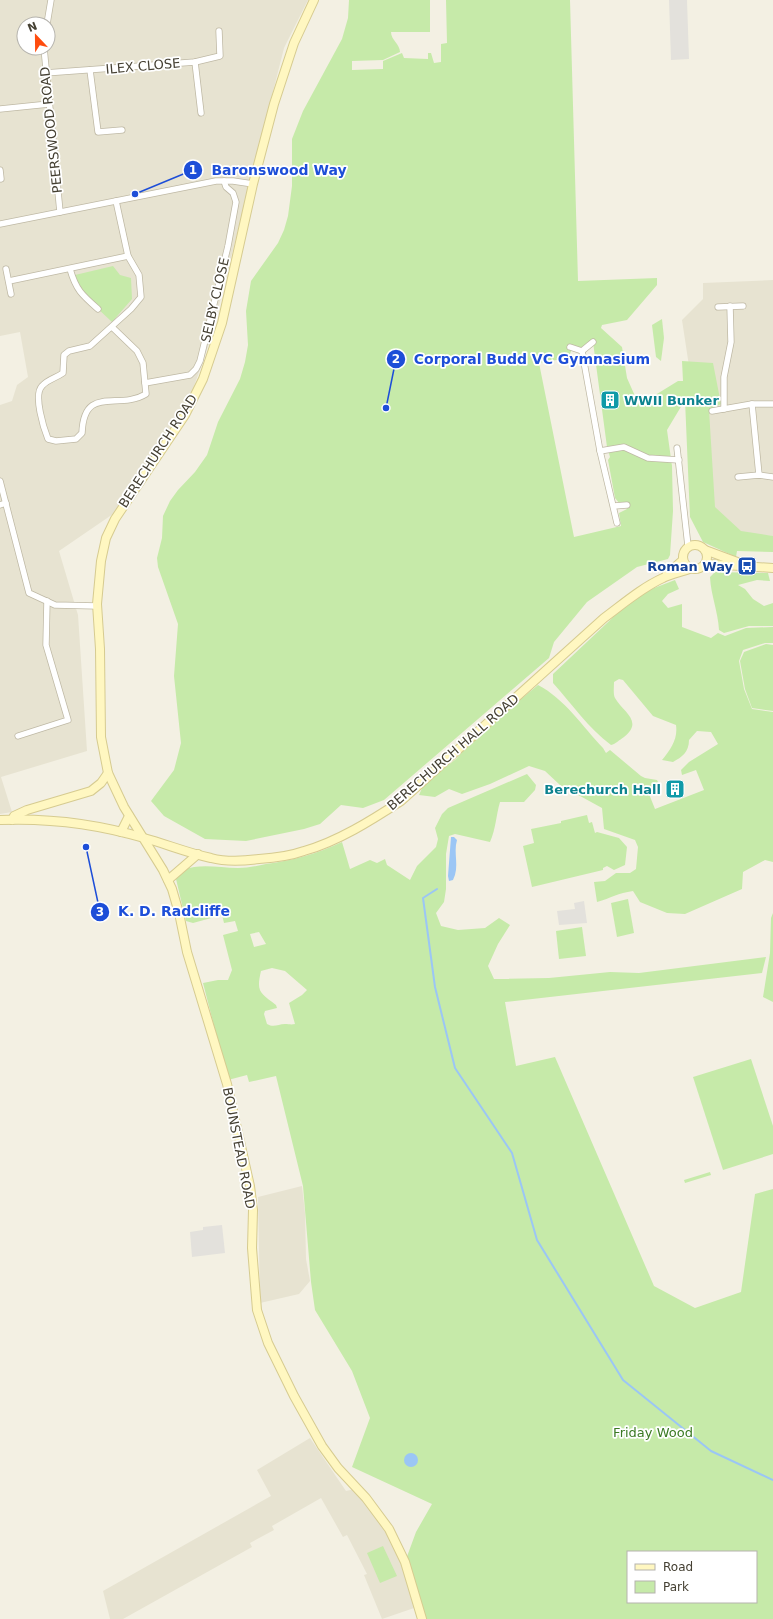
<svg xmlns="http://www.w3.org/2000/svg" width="773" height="1619" font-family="'DejaVu Sans',sans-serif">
<rect width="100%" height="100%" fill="#f3f0e3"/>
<!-- residential -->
<g fill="#e7e3d1" fill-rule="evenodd">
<path d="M0,0h308l-24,48 -74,293 -22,62 -35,54 -40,57 -54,37 19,64 9,136 -86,26 11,35 -12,2v-409l12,-4 5,-16 11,-8 -8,-45 -20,4zM24,24h24v24h-24z"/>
<path d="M773,280v256l-41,-3 -21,-22 -29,-191 21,-21v-16z"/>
<path d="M302,1186l3,27 1,46 4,22 -11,13 -39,9 -2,-106z"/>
<path d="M310,1438l36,53 9,-2 37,51 25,67 -35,12 -18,-44 3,-1 -20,-39 -4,2 -22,-39 -49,28 2,4 -24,13 2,4 -129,72h-13l-7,-28 168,-95 -14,-26z"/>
</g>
<!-- green -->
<g fill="#c6eaa9" fill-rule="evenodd">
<path d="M349,0h81v32h-39c0,8 9,12 9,20l-17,8 -31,1v9l31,-1v-8l19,-8 2,5 24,1v-6h3l3,10 7,-1v-18l6,-1 -1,-43h124l8,281 79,-3v7l-30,35 -25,5 -1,3 21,19 5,31 12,27 39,-24h5l-1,-20 31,2 8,41 -12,6 6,97 26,24 32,5v16l-36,-1 -1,6 -33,-15 -13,-25 -5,-117 -18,30 5,36 1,45 -3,44 -2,4 -31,8 -50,35 -33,40 -5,16 -165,142 -21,8 -22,-3 -21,19 -16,5 -58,12 -41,-2 -41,-23 -13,-15 23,-31 7,-27 -7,-67 4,-52 -20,-57 -1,-9 5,-20 1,-22 7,-15 8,-11 17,-18 12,-17 11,-33 22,-43 5,-17 3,-17 -2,-34 5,-30 27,-38 6,-13 4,-14 4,-30v-47l11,-28 39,-72 6,-21zM593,342l14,105 3,10 -2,3 7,38 5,6h5l2,5 -8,4 2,13 -47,11 -35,-174 29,-5 5,-11 14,1z"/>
<path d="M113,266l7,9 11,3 1,21 -20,23 -34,-32 -3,-15z"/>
<path d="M662,319l2,19 -3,23 -5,-4 -4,-32z"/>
<path d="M715,572l53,1 2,8 -13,-1 -19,5 7,4 8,10 11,7 9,-3v23h-24l-25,7 -5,-3c-1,-19 -8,-34 -9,-53z"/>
<path d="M675,580l4,9 -11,5 -6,7 6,7 14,-4v23l29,11 7,-5 7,3 21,-8 27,-1v16h-8l-22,7 -4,11 5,28 8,20 21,3v150l-8,-2 -22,12 -1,17 -57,25 -18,-1 -27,-11 -7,-11c-15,2 -22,7 -36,11l-3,-20 11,-1 11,-8h14l6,-4 2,-22 -3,-7 -31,-11 -2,-21 -42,-23 -15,-14 -16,-5 -39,18 -28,10 -13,-5 -14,8 -16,-2 5,-11 32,-25 20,-23 62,-51c27,14 44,41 65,63l3,5 4,-3 31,26 4,2 12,2 2,4 -12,5 8,20 49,-19 -8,-20 -14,5 -1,-5 8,-8 29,-18 -7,-12 -14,-1 -8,9c0,12 -7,17 -16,22l-11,-2c9,-11 16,-21 14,-35l-23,-9 -30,-36 -4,-1 -5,3c0,5 -1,12 1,16 8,14 29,23 9,39 -5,3 -8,7 -13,8 -23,-17 -39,-41 -58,-62v-9l71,-67 25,-17z"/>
<path d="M766,644l7,1v66l-21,-3 -7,-19 -5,-28 4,-9z"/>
<path d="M527,774l9,11 -1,5 -11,12h-24c-4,13 -4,27 -10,40l-35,-8 -6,2 -3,18v35l-2,13 -8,11 5,13 17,4 27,-2 14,-10 11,7 -12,19 -10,22 6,13 55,-1 61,-6 29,1 127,-16 -4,16 -257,29 11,64 39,-9 99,229 41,22 46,-16 14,-98 18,-5v430h-351l-17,-57 11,-30 16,-28 -80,-37 18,-49 -18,-47 -37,-61 -4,-28 -8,-96 -27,-110 -27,6 -2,-7 -19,5 -25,-97 15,-3h10l4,-10 -9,-35 15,-4 -3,-10 -11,2 -2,-8 -29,8 -7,-2 -10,-42c1,-4 2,-7 7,-9 18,-7 36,-2 55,-2 9,0 19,-2 28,-4 29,-4 50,-10 76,-22l8,27 20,-9 7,3 8,-4 2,6 23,15 7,-14 19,-19 2,-8 -3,-11 7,-14 6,-6zM259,932l7,12 -12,3 -4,-13zM272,968l13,3 22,19 -5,5 -13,8 6,21c-4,1 -6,0 -10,0 -7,0 -11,4 -18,0l-3,-10 1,-3 12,-3 -1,-3c-16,-12 -20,-13 -15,-34zM628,1552h128v50h-128z"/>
<path d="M587,815l2,8 3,-1 3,11 2,-1 22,6 8,9 -2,18 -11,5 -7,-4 -4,2v2l-71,17 -9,-41 11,-3 -3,-14 30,-6v-2z"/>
<path d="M628,899l6,34 -17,4 -6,-34z"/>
<path d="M773,913v89l-10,-5 7,-44 1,-35z"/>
<path d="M582,927l4,29 -27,3 -3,-28z"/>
<path d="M751,1059l22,67v28l-50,16 -30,-93z"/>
<path d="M710,1172l1,3 -26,8 -1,-3z"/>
<path d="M383,1546l14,30 -17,7 -13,-30z"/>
</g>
<!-- parking -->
<g fill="#e3e1dc">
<path d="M669,0h18l2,59 -18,1z"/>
<path d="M584,901l3,22 -28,2 -2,-14 18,-2 -1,-6z"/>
<path d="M222,1225l3,28 -33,4 -2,-25 13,-2v-3z"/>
</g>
<!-- water -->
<g fill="#9bc6f5">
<path d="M451,837h3l3,3c-4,13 3,27 -4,40l-4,1 -1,-5z"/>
<circle cx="411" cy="1460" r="7"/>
</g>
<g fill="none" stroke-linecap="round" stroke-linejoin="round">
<!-- stream -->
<path stroke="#9bc6f5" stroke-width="2" d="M437,889l-14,9 12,89 20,81 57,85 25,87 86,140 88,71 62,29"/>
<!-- street casing -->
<g stroke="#bfb9a5" stroke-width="7">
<g id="street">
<path d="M47,24l4,-24"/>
<path d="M44,48l16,164"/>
<path d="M195,62l6,51"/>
<path d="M90,70l8,62 24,-2"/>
<path d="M45,73l150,-11 25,-6 -1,-25"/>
<path d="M0,109l49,-5"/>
<path d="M0,170l1,9"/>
<path d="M0,224l216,-43h17l20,3"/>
<path d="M6,269l5,25"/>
<path d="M70,269c6,21 12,26 28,40"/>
<path d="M9,281l119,-25"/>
<path d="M718,307l25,-1"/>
<path d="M112,327l25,24 6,12 3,31c-28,17 -62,-10 -64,39l-6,6 -20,2 -8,-2c-4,-10 -15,-44 -6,-53 6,-7 14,-8 21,-13l1,-18 5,-4 21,-5 41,-37 10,-12 -2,-22 -11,-19 -12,-55"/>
<path d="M593,342l-11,9 18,100 24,-4 24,11 31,2"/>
<path d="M570,347l12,4"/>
<path d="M145,383l45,-8 6,-6 4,-8 28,-115 8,-44 -3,-9 -7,-6 -2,-6"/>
<path d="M752,404l7,71"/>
<path d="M724,409v-32l7,-35 -1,-36"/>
<path d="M712,411l40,-7h21"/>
<path d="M677,448l11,98"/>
<path d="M600,451l17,72"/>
<path d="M738,477l21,-2 14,2"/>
<path d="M0,481l29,112 26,12 42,1"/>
<path d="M0,505l6,-2"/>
<path d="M614,506l13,-1"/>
<path d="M18,736l50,-16 -22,-75 1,-44"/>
</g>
</g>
<!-- secondary casing -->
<g stroke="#d6cb90" stroke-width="10">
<g id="secondary">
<path d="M314,0l-20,43 -20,61 -21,80 -31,139 -19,56 -18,36 -70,104 -9,19 -5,23 -4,43 3,45 1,88 7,36 16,34 39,63 9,19 7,24 8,39 40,132 23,102 3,24 -1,38 5,62 11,33 26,53 28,50 16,22 28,30 23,31 16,33 17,57"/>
<circle cx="695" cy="557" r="12"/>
<path d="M705,550l35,13"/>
<path d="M707,562l2,2 64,4"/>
<path d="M667,574l16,-14"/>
<path d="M0,820c49,-2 97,4 144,18 22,6 44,15 67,20 15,4 33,3 48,1 15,-1 31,-3 45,-8 33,-9 68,-31 97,-50l203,-183c19,-14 37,-30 59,-40 8,-4 18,-6 26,-9"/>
<path d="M12,820l2,-4 13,-6 64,-19 10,-8 7,-10"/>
<path d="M121,832l8,-16"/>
<path d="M168,880l30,-26"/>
</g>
</g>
<!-- street -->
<use href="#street" stroke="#fff" stroke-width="5.5"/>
<!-- secondary -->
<use href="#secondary" stroke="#fff7c1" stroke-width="8"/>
</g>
<!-- icons -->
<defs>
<g id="building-square" transform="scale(1)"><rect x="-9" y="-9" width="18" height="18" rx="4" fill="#0f9aa8" stroke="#fff"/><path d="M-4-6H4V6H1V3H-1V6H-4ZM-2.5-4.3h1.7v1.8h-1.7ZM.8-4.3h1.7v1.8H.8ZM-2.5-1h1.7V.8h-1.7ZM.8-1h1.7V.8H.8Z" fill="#fff"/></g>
<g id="bus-square" transform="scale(1)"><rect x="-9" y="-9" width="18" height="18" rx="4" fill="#1a4fb4" stroke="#fff"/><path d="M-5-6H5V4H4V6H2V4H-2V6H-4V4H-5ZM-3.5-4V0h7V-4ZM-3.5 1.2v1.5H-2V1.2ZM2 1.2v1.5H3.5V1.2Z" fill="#fff"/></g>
</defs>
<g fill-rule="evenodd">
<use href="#building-square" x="610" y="400"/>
<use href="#bus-square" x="747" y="566"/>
<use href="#building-square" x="675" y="789"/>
</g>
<g text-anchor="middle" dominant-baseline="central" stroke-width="3.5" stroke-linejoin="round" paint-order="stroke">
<!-- street labels -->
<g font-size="13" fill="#454033" stroke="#fff">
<text transform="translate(143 66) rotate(-5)">ILEX CLOSE</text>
<text transform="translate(51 130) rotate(-96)">PEERSWOOD ROAD</text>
<text transform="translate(215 300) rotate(-77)">SELBY CLOSE</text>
<text transform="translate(158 451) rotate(-57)">BERECHURCH ROAD</text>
<text transform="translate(453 752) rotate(-41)">BERECHURCH HALL ROAD</text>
<text transform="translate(239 1148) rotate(79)">BOUNSTEAD ROAD</text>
</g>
<!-- culture labels -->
<g font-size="13" font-weight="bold" fill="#0d838f" stroke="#fff" text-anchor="start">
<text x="624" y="400">WWII Bunker</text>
<text x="661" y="789" text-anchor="end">Berechurch Hall</text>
</g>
<!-- transit labels -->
<g font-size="13" font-weight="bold" fill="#164399" stroke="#fff" text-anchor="end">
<text x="733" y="566">Roman Way</text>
</g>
<!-- park labels -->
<g font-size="13" fill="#3b7a23" stroke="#fff">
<text x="653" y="1432">Friday Wood</text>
</g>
</g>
<!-- callouts -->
<path fill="none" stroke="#1d4ed8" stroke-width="1.5" d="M135 194L193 170M386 408L396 359M86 847L100 912"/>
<g fill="#1d4ed8" stroke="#fff" stroke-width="1.5">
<circle cx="135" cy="194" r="4"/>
<circle cx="386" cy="408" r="4"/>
<circle cx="86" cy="847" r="4"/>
<circle cx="193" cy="170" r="10"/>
<circle cx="396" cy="359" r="10"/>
<circle cx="100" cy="912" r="10"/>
</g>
<g font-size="12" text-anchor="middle" font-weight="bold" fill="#fff">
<text x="193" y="174">1</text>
<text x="396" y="363">2</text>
<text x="100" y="916">3</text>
</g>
<g font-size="14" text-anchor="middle" font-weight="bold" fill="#1d4ed8" stroke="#fff" stroke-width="3.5" stroke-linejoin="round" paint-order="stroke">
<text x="279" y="175">Baronswood Way</text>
<text x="532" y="364">Corporal Budd VC Gymnasium</text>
<text x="174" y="916">K. D. Radcliffe</text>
</g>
<!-- legend -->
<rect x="627" y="1551" width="130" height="52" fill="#ffffff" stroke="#b5b3ad"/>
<rect x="635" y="1564" width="20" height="6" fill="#fff7c1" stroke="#b5b3ad"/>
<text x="663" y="1571" font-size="12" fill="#454033">Road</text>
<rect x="635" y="1581" width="20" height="12" fill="#c6eaa9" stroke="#b5b3ad"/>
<text x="663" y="1591" font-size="12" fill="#454033">Park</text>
<!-- north arrow -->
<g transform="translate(36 36) rotate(338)"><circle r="19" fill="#ffffff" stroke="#b5b3ad"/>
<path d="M0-3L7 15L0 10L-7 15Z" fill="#ff4c0e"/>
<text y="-6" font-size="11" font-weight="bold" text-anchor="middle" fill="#454033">N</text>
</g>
</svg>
